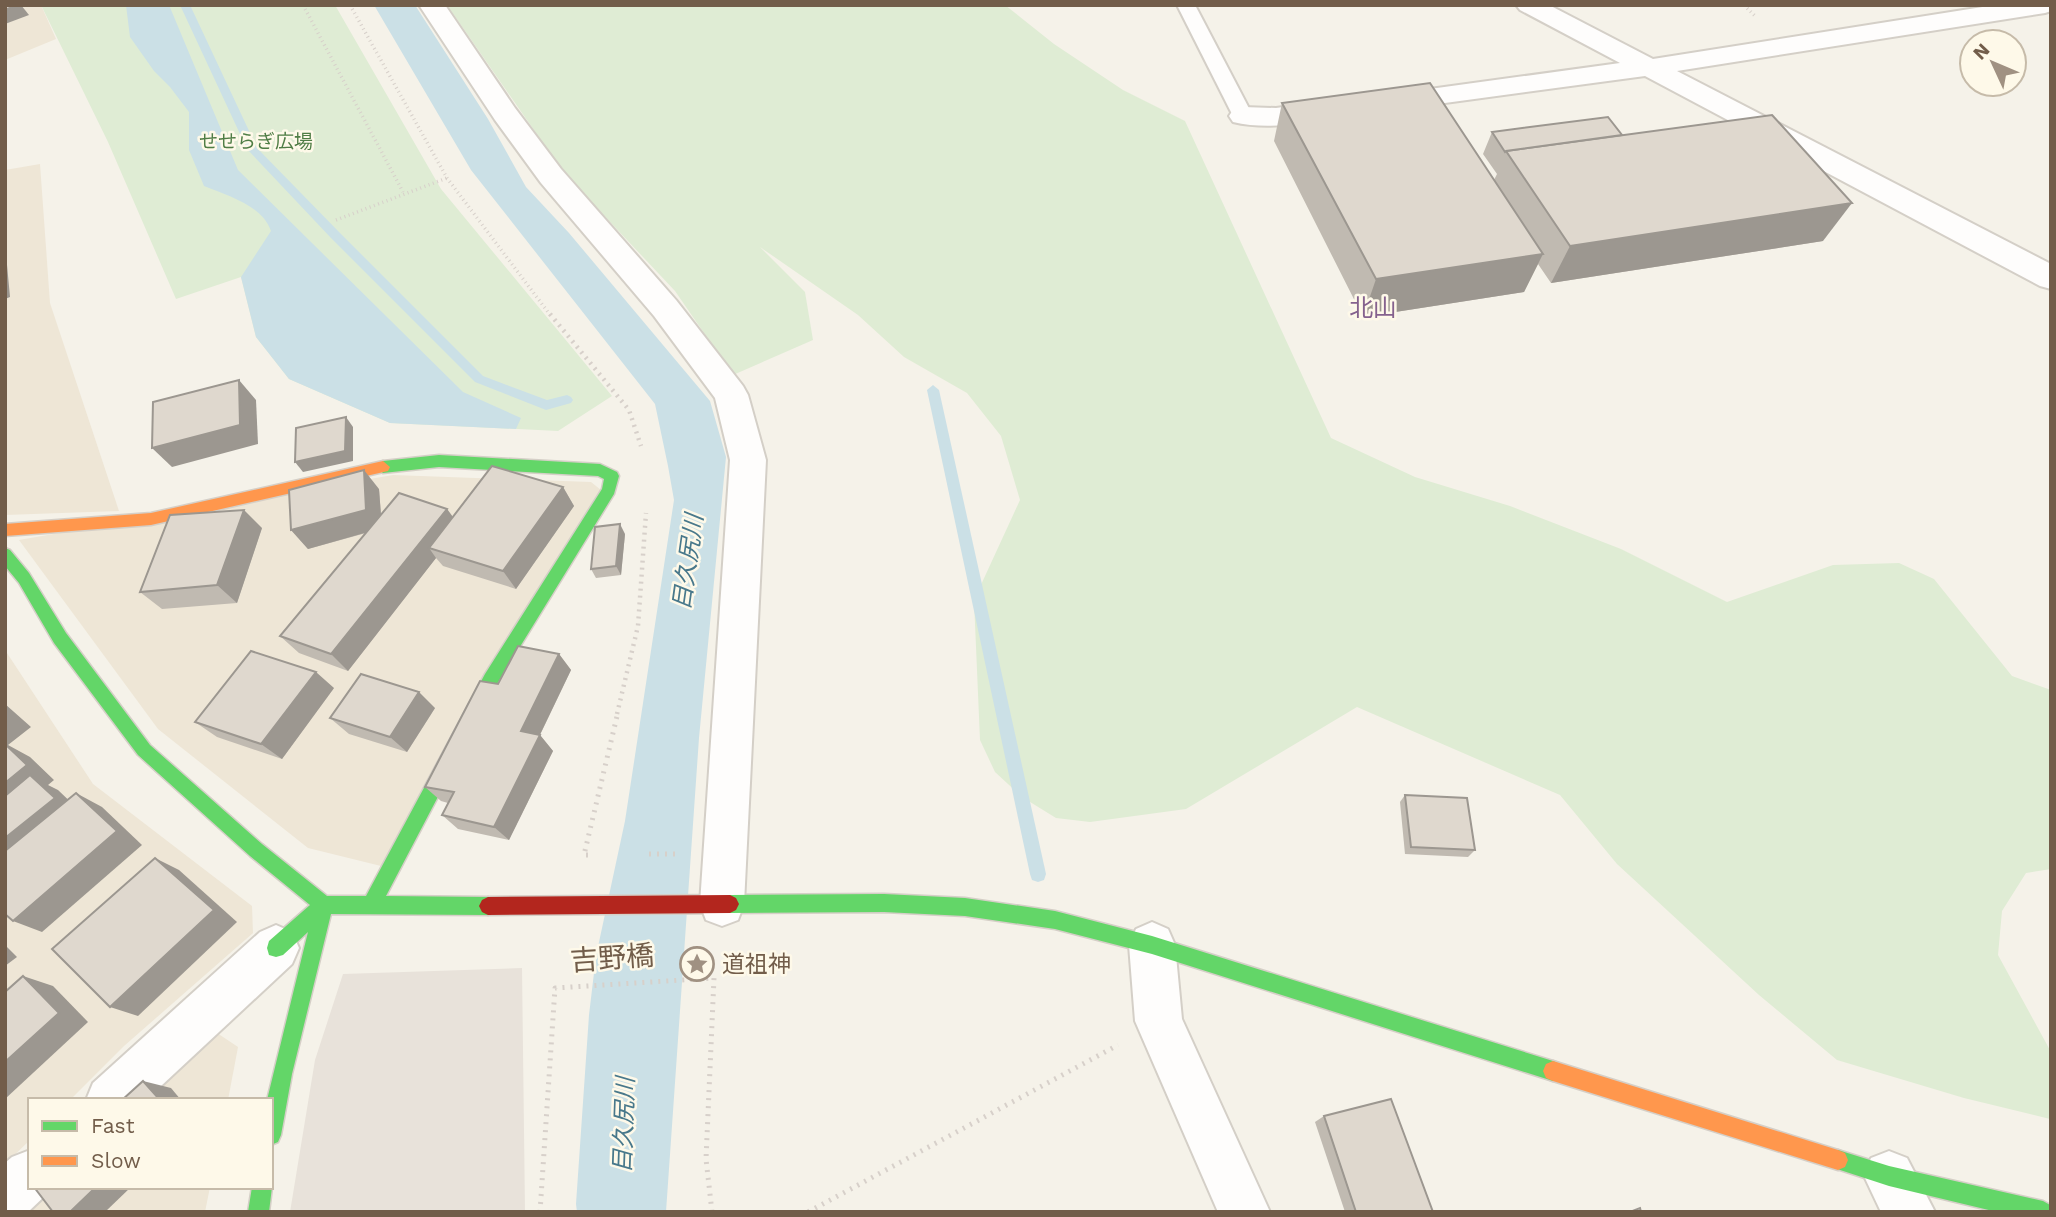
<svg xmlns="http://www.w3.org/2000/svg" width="2056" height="1217" font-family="'Work Sans','Noto Sans JP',sans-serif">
<rect width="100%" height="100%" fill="#f5f2e9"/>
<!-- residential -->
<g fill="#eee6d6">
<path d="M5,5h36l15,34 -51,21z"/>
<path d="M40,164l10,139 69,208 -114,4v-345z"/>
<path d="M393,475l198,7 10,8 -220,376 -73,-18 -150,-119 -139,-189z"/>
<path d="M5,650l88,134 159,122 1,27 -129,113 -54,54h-40v40l-25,24z"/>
<path d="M214,1031l24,16 -10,53h-85z"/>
<path d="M51,1187h159l-5,25h-179z"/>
</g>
<!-- industrial -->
<path fill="#e8e2da" d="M522,968l3,244h-235l25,-152 28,-86z"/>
<!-- green -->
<g fill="#dfecd4">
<path d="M41,5h294l106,184 171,207 -54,35 -168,-8 -101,-44 -33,-42 -15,-60 -65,22 -68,-157z"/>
<path d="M447,5h558l49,39 69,46 62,31 146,317 84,39 95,29 111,43 106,53 106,-37 66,-2 35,16 78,97 39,14v179l-25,4 -24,38 -4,44 53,97 -1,67 -86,-21 -127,-38 -78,-65 -142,-131 -57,-69 -203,-88 -171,102 -96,13 -34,-4 -34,-21 -27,-25 -15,-32 -6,-140 46,-100 -19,-64 -34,-43 -63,-36 -46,-42 -98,-68 45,45 8,48 -80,35 -58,-84 -112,-119z"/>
</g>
<!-- water -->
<g fill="#cbe0e6">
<path d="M126,5h43l69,165 225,222 58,26 -5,11 -126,-6 -101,-44 -33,-42 -15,-60 30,-46c-9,-26 -43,-35 -67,-45l-15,-36v-38l-19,-25 -16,-16 -24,-34z"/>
<path d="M374,5h41l73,114 38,68 43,46 141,168 16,56 -27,281 -33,474h-89l-1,-8 13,-189 7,-59 29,-135 49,-321 -6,-34 -13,-62 -184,-234z"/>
</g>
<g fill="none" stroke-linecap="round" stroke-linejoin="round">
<!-- stream -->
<g fill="#cbe0e6" fill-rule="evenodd">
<path d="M180,5h10l67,143 82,84 144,144 64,24 20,-5 4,2 2,3 -2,3 -25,7 -71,-28 -144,-144 -84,-89z"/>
<path d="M933,385l6,5 107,484 -2,6 -6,2 -6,-2 -2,-6 -103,-484z"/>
</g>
<!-- lane casing -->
<g stroke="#d4cfc7" stroke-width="4">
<path id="lane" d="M1177,5h18l58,111 -3,4 -7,2 -10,-6z"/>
</g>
<!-- street casing -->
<g stroke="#d4cfc7" stroke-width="4">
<g id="street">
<path d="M419,5h26l70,103 46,61 115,131 67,86 5,9 18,65 -22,444 -6,16 -16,6 -16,-6 -6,-16 30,-444 -15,-62 -61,-82 -113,-133 -46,-63z"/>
<path d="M1516,5h33l104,54 342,-54h56v6l-6,2 -368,58 374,193v25l-11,-3 -395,-210 -259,35 -10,-2 -4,-6 4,-6 10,-2 234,-32 -100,-53z"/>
<path d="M1329,101l10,3 4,6 -4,6c-33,8 -73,14 -106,6l-4,-6 4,-6 10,-3 33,1z"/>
<path d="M1152,922l16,7 7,16 7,74 88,193h-52l-83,-191 -6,-76 7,-16z"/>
<path d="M276,925l16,7 7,16 -7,16 -146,136h-60l7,-17 167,-151z"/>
<path d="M30,1150v37h20l-2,6 -20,19h-23v-49l7,-6z"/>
<path d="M1889,1151l18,7 28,54h-54l-17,-36 7,-18z"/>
</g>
</g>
<!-- fast casing -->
<g stroke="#d5cfc7" stroke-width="3">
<g id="fast">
<path d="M439,455l161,9 17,8 2,4 -5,18 -117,190 -111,212 102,1 6,3 3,6 -3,6 -6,3 -157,-1 -39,160 -11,61 -3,7 -7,3v-45h-4l41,-168 -25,23 -7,2 -7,-2 -2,-7 2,-7 41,-36 -60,-49 -112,-101 -84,-112 -35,-60 -14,-17v-18l5,2 19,23 37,60 84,112 112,99 65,52h39l119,-222 117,-185 2,-10 -6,-3 -159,-9 -56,6 -7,-6 7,-6z"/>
<path d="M884,894l81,4 90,13 97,25 401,125 7,3 3,7 -3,7 -7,3 -401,-127 -97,-25 -90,-13 -81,-4 -154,1 -6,-3 -3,-6 3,-6 6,-3z"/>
<path d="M1838,1150l51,16 154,35 7,4 1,7h-54l-108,-26 -58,-19 -3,-7 3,-7z"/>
<path d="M271,1184l1,3 -3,25h-21l4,-25h19z"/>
</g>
</g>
<!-- slow casing -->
<g stroke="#d5cfc7" stroke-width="3">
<g id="slow">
<path d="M383,461l7,6 -2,4 -237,54 -146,11v-12l146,-11z"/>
<path d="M1553,1061l285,89 7,3 3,7 -3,7 -7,3 -285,-89 -7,-3 -3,-7 3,-7z"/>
</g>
</g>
<!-- jam casing -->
<g stroke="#d5cfc7" stroke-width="3">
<path id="jam" d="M730,895l6,3 3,6 -3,6 -6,3 -242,2 -6,-3 -3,-6 3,-6 6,-3z"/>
</g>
<!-- path-far2 -->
<g stroke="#d7d0ca" stroke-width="3.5" stroke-dasharray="1 3.5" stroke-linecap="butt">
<path d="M303,5l100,187"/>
<path d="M350,5l97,173 104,138"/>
<path d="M1744,5l11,11"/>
<path d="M336,220l111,-42"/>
</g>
<!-- path-far1 -->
<g stroke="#d7d0ca" stroke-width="4.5" stroke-dasharray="2 5" stroke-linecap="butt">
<path d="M550,314l79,96 12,36"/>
<path d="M617,714l21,-88 8,-113"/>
</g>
<!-- path -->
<g stroke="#d7d0ca" stroke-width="5" stroke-dasharray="2 6" stroke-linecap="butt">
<path d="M649,854h30"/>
<path d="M588,855h-4l34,-143"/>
<path d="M540,1212l15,-224 159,-10 -8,181 6,53"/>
<path d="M808,1212l310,-167"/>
</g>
<!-- lane -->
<use href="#lane" fill="#fefdfc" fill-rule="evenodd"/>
<!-- street -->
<use href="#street" fill="#fefdfc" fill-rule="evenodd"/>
<!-- fast -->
<use href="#fast" fill="#63d668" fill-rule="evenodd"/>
<!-- slow -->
<use href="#slow" fill="#ff974d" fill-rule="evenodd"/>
<!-- jam -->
<use href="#jam" fill="#b3261e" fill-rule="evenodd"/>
</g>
<!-- wall -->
<g fill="#c0bab1">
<path d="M1282,103l212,77 3,-6 -14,-20 9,-22 130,3 201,106 -272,42 -13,-19 -14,28 -161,25 -89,-176z"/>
<path d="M563,487l11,19 -58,83 -73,-23 -7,-8 -88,113 -49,-18 -19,-17 86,-103 -58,16 -17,-19 88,-41 2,26 66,-6 6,8z"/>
<path d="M262,528l-25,75 -75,6 -22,-17z"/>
<path d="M625,534l-4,41 -25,3 -5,-9z"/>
<path d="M559,654l12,16 -31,65 13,16 -44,89 -51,-11 -16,-14 6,-12 -7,-2 -16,-14 73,-103z"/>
<path d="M334,688l-52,71 -65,-22 -22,-15z"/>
<path d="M435,708l-28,44 -58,-18 -19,-16z"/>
<path d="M1405,795l70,55 -7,7 -63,-3 -5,-52z"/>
<path d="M1324,1116l109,96h-88l-30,-90z"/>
</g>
<!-- shaded-wall -->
<g fill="#9c9790">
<path d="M17,5h4l8,10 -24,9v-14z"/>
<path d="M1852,203l-29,38 -272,42 19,-37z"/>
<path d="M1543,254l-19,38 -161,25 13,-38z"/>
<path d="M5,263l2,2 3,32 -5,2z"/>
<path d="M239,380l17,20 2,44 -86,23 -20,-19z"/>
<path d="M346,417l7,10v34l-50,11 -8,-10z"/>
<path d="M364,470l15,19 3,39 -74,21 -17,-19z"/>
<path d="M563,487l11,19 -58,83 -13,-18z"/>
<path d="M447,509l13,18 -31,21 7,10 -88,113 -17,-17z"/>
<path d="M244,510l18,18 -25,75 -20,-18z"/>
<path d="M620,524l5,10 -4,41 -5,-9z"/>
<path d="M559,654l12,16 -37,77 -13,-16z"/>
<path d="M316,672l18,16 -52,71 -21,-15z"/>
<path d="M419,692l16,16 -28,44 -17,-15z"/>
<path d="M5,704l26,23 -23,18 22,12 24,23 -6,5 10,5 23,22 -76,64z"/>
<path d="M540,735l13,16 -44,89 -15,-13z"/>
<path d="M76,793l26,14 40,38 -100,87 -29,-11z"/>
<path d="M155,858l24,12 58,52 -99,94 -28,-9z"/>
<path d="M5,945l12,12 -12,9z"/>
<path d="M23,976l30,10 35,36 -83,77v-37z"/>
<path d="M143,1081l28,7 10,12h-21z"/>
<path d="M96,1187h35l-26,25h-35z"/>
</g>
<!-- building -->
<g fill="#dfd8ce" stroke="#9c9790" stroke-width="2">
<path d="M5,5h12l-12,5z"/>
<path d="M1430,83l113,171 -167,25 -94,-176z"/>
<path d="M1772,115l80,88 -282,43 -64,-95z"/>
<path d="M1608,117l14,18 -116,16 -1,1 -13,-20z"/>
<path d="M239,380l1,45 -88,23 1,-46z"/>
<path d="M346,417l-1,34 -50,11 1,-34z"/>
<path d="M492,466l71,21 -60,84 -74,-23z"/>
<path d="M364,470l2,40 -75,20 -2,-40z"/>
<path d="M399,493l48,16 -116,145 -51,-18z"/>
<path d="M244,510l-27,75 -77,7 30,-77z"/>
<path d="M620,524l-4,42 -25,3 4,-42z"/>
<path d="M518,646l41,8 -38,77 19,4 -46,92 -52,-12 12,-23 -29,-5 55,-106 18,3z"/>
<path d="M251,651l65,21 -55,72 -66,-22z"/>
<path d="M361,674l58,18 -29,45 -60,-19z"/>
<path d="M5,744l22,21 -22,18z"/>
<path d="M30,775l25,23 -50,40v-42z"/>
<path d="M76,793l41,38 -104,90 -8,-7v-63z"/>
<path d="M1405,795l62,3 8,52 -64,-3z"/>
<path d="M155,858l59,52 -104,97 -58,-58z"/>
<path d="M23,976l36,37 -54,49v-70z"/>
<path d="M143,1081l17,19h-38z"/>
<path d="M1391,1099l42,113h-77l-32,-96z"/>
<path d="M34,1187h62l-26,25h-17z"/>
<path d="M1640,1208l1,4h-11z"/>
</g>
<!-- icons -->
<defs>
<g id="sight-ring" transform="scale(1.75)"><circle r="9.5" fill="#fef9e9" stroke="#a09182" stroke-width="1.5"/><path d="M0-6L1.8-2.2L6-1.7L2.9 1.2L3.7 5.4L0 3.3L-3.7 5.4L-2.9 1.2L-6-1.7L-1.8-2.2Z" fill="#a09182"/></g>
</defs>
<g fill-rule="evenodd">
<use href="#sight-ring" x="697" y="964"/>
</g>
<g text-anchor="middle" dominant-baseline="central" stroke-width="5" stroke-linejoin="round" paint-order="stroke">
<!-- far-park labels -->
<g font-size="19" fill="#4f7d45" stroke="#fef9e9">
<text x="256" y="141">せせらぎ広場</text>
</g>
<!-- poi labels -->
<g font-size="23" fill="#725d4a" stroke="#fef9e9" text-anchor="start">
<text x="722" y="964">道祖神</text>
</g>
<!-- neighbourhood labels -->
<g font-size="24" fill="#85628e" stroke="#fef9e9">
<text x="1373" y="308">北山</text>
</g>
<!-- water labels -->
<g font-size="24" font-style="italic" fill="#48788b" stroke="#fef9e9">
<text transform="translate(688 562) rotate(-82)">目久尻川</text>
<text transform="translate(624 1125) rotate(-88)">目久尻川</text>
</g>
<!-- near-street labels -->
<g font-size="28" fill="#725d4a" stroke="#fef9e9">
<text transform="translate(612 958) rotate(-4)">吉野橋</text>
</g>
</g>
<!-- border -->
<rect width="2056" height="1217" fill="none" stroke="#725d4a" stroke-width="14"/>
<!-- legend -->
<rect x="28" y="1098" width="245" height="91" fill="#fef9e9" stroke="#c6bba9" stroke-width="2"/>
<rect x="42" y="1121" width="35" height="10" fill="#63d668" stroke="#c6bba9" stroke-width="2"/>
<text x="91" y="1133" font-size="21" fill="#725d4a">Fast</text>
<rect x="42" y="1156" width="35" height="10" fill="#ff974d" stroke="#c6bba9" stroke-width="2"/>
<text x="91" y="1168" font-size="21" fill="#725d4a">Slow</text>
<!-- north arrow -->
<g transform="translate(1993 63) rotate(314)"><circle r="33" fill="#fef9e9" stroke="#c6bba9" stroke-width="2"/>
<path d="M0-5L12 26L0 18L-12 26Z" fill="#a09182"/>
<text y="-10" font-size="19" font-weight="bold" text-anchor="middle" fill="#725d4a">N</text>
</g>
</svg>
